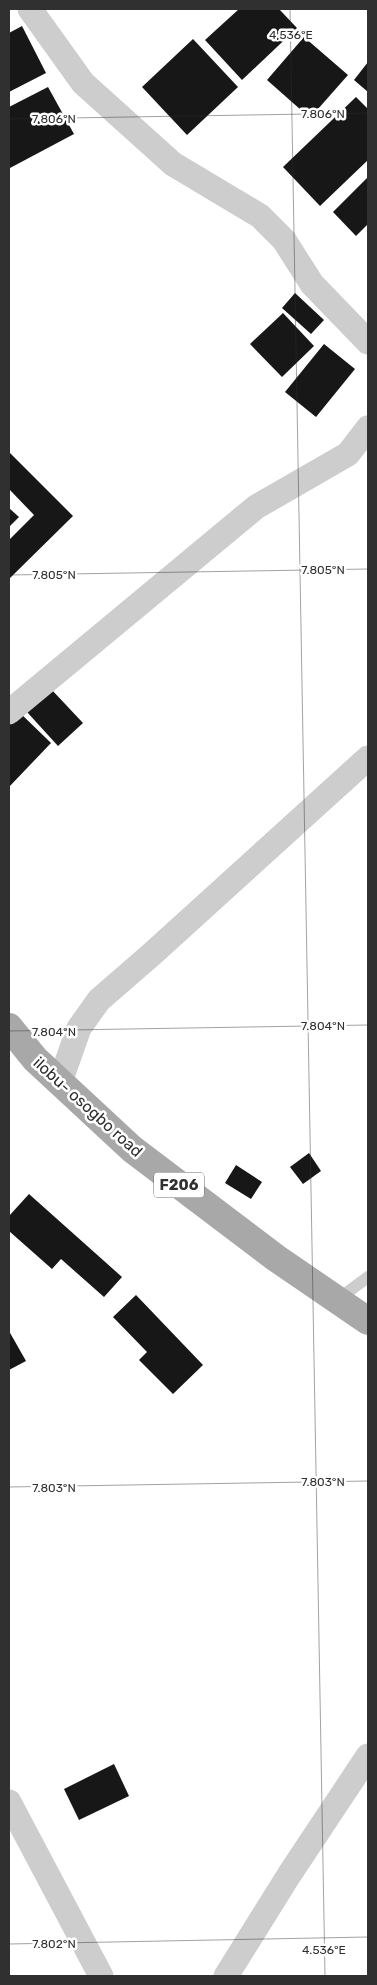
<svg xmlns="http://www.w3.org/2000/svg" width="377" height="1985" font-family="Rubik,sans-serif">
<rect width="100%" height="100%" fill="#fff"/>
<!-- building -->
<g fill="#171717">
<path d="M239,9h40l18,19 -55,52 -37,-40z"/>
<path d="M22,26l24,47 -37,19v-59z"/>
<path d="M304,37l44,38 -38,43 -43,-38z"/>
<path d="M193,39l45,48 -51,48 -45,-48z"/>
<path d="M368,62v30l-14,-12z"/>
<path d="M48,87l26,47 -64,34 -1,-61z"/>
<path d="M356,97l12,12v51l-48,46 -37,-39z"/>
<path d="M368,177v47l-12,12 -23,-24z"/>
<path d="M295,293l29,27 -13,14 -29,-26z"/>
<path d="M283,313l31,33 -32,31 -32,-33z"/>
<path d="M324,344l31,25 -39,48 -31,-25z"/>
<path d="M9,452l64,64 -64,63v-39l25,-25 -25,-26z"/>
<path d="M9,508l10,9 -10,10z"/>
<path d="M51,689l32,34 -25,23 -31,-34z"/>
<path d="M17,710l34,33 -42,44v-68z"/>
<path d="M309,1153l12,18 -18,13 -13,-17z"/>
<path d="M236,1165l26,17 -11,17 -26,-16z"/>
<path d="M29,1194l93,83 -18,20 -43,-38 -9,10 -43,-38v-15z"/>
<path d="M136,1295l67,70 -30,29 -34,-34 8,-8 -34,-35z"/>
<path d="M9,1331l17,30 -17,9z"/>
<path d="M114,1764l15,32 -50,24 -15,-31z"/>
</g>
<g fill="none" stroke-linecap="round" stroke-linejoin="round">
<!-- lane -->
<path stroke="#cdcdcd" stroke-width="12" d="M337,1300l31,-23"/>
<!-- street -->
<g stroke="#cdcdcd" stroke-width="25">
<path d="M30,9l53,74 90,81 87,52 24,24 28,44 56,58"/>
<path d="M9,712l247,-205 92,-53 20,-26"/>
<path d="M60,1082l19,-54 20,-28 53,-46 216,-196"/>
<path d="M9,1802l92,174"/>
<path d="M226,1976l63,-101 79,-119"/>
</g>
<!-- primary -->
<path stroke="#a8a8a8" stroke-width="28" d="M9,1027l26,32 97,90 144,109 92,63"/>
</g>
<!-- ticks -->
<path fill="none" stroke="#303030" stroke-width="1" stroke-opacity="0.45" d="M290,9l35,1967M9,119l359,-6M9,575l359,-6M9,1031l359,-6M9,1487l359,-6M9,1944l359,-7"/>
<g text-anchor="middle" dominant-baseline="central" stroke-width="5" stroke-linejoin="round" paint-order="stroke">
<!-- shield labels -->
<rect fill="#fff" stroke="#6e6e6e" stroke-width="1" x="154" y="1172.5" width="50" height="25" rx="4"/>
<g font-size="15" font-weight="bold" fill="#303030">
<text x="179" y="1185">F206</text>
</g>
<!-- street labels -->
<g font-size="16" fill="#303030" stroke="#fff">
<text transform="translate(88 1107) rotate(42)">ilobu- osogbo road</text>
</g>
</g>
<g font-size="12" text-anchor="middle" fill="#303030" stroke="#fff" stroke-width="5" stroke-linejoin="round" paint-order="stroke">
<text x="291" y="39">4.536°E</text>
<text x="323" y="118">7.806°N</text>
<text x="54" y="123">7.806°N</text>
<text x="323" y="574">7.805°N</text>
<text x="54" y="579">7.805°N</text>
<text x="323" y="1030">7.804°N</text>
<text x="54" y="1036">7.804°N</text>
<text x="323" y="1486">7.803°N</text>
<text x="54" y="1492">7.803°N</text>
<text x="54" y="1948">7.802°N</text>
<text x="324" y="1954">4.536°E</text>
</g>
<!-- border -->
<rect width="377" height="1985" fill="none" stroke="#303030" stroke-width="20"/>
</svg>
